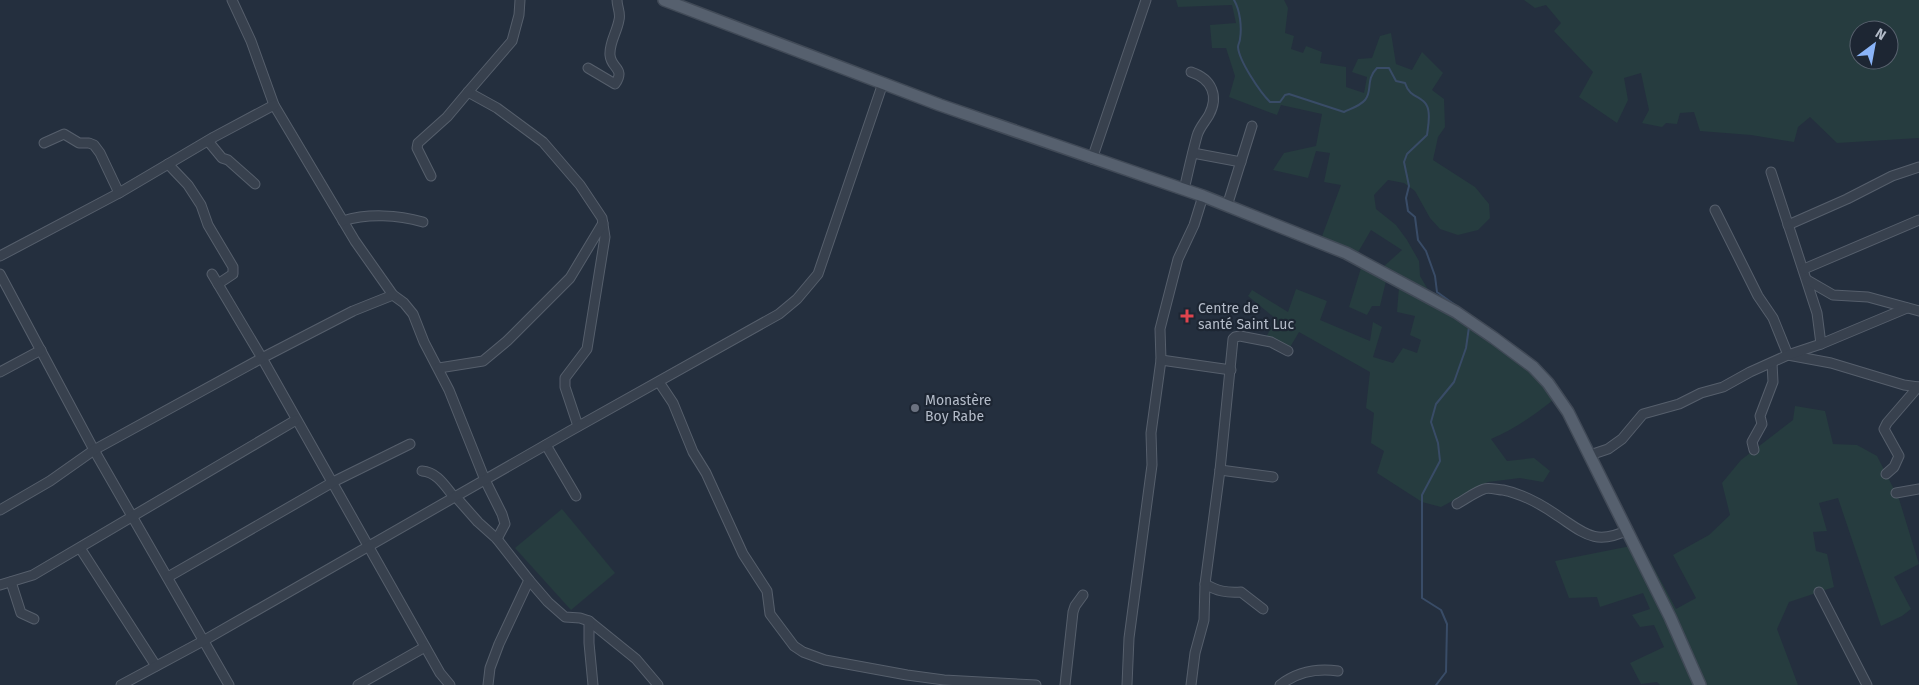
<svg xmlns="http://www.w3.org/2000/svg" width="1919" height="685" font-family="'Fira Sans',sans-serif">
<rect width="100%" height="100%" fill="#242f3e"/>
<!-- green -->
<g fill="#263c3f" fill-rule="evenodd">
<path d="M1176,0h108l4,8 -3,25 9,3 -3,13 12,4 3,-7 16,6 -2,11 26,4v20l18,6 3,-16 -15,-5 6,-13 14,-1 8,-22 11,-3 5,31 16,6 10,-18 21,21 -11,17 12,9 1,28 -7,10 -5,23 42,27 14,17 1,14 -12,12 -20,5 -18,-6 -10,-11 -15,-27 -11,-8 -16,-3 -14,15 2,14 20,16 11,15 12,21 1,15 10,17 106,71 16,37c-19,15 -38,28 -61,38l16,22 27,-3 16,13 -7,11 -23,-4 -32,4 -47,25 -19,-5 -45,-29 7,-22 -13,-8 3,-30 -8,-5 4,-36 -71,-40 -10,17 -24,-10 11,-20 -28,-23 4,-6 36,22 8,-23 31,12 -7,19 50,21 3,-19 9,5 -9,30 20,6 10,-15 14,5 4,-13 -11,-5 5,-19 -18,-4 2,-25 -13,-6 -6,25h-8l-5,9 -18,-8 12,-39 -40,-29 20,-54 -17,-3 6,-29 -14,-2 -8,27 -35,-8 11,-17 32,-7 6,-32 -41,-9 -4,10 -48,-18 6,-21 -9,-28h-14l-2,-23 26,-2 -4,-18 -54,2zM1371,230l31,20 -20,18 -25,-14z"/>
<path d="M1524,0h395v138l-82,5 -27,-26 -12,10 -4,15 -43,-7 -51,-4 -6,-19 -14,1 -3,11 -11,-1 -4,4 -20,-4 7,-13 -8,-37 -17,5 4,22 -11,23 -38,-26 14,-25 -39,-41 7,-8 -15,-18 -11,3zM1859,30h30v30h-30z"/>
<path d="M1795,406l30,5 8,33 24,1 20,11 22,43 20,65 -25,13 17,32 -9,7 -21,10 -43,-128 -19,5 8,28 -14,1 3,19 11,3 7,33 -45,15 -12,27 21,56h-138l-3,-3 -16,2 -11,-21 34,-16 -10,-22 -14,2 -8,-12 18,-6 -7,-16 -43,14 -3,-10 -28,1 -14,-37 86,-17 35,65 20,-11 -23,-43 36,-20 21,-20 -8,-32 19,-23 52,-40z"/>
<path d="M562,509l53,64 -44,37 -56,-62z"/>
</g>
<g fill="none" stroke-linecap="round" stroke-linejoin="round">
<!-- stream -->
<g stroke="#394c67" stroke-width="2">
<path d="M1234,0c6,10 8,27 6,39 0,3 -2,5 -2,8 1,14 22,45 32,55h10l5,-7 4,-1 55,18c6,-3 16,-6 21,-12 8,-9 0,-20 12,-32h12l7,13 9,2c5,16 17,12 22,23 4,8 1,21 0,29l-20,19 -3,8 5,24 -3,12 2,13 7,6 3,23 8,11 9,25 2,16 21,15"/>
<path d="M1436,685l10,-13 1,-48 -6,-14 -19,-12v-103l18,-34 -2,-18 -7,-21 5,-18 18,-22 12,-34 3,-21"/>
</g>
<!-- minor casing -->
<g stroke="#565f6c" stroke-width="11">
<g id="minor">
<path d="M232,0l19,41 23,64 81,136 38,54 11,8 9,11 11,28 25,48 36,90 17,34 3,10 -8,15"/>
<path d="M520,0l-1,15 -7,26 -44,51 29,16 46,34 37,43 22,33 3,19 -18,112 -22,29v9l13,39"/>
<path d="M588,68l27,16c11,-16 -4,-15 -5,-29 -1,-12 7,-23 9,-35 2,-7 -2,-13 -2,-20"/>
<path d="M208,141l14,17 6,2 27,24"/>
<path d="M44,143l20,-9 15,9h10l5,2 6,8 19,40"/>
<path d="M1193,153l48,9"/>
<path d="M1092,159l54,-159"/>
<path d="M168,164l20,21 13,20 7,20 25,42v7l-15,10"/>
<path d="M1771,172l46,141 4,31"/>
<path d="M431,176l-14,-28 1,-5 29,-26 21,-25"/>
<path d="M1184,190c4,-18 8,-36 13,-54 2,-8 8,-14 12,-21 10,-19 3,-36 -18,-43"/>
<path d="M1227,206l25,-80"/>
<path d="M1715,210l43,86 15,22 15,37 43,8 73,22 15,2"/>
<path d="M343,221c25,-8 55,-6 80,1"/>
<path d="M1788,225l59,-26 45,-23 27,-9"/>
<path d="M0,256l119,-63 95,-56 60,-32"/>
<path d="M1804,269l115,-49"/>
<path d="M0,274l94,176 135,235"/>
<path d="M212,274l50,84 178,315 10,12"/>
<path d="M1807,280l26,15 35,2 51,14"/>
<path d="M1161,360l70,10"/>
<path d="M439,368l44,-7 24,-20 63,-63 33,-55"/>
<path d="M0,372l41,-22"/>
<path d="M659,382l14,21 20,49 13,21 37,81 24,37 3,23 24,32 9,6 22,8 82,15 37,5 92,5"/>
<path d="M546,445l30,51"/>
<path d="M1754,450l-2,-8 10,-18 -2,-8 13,-34 -1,-19"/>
<path d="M1590,455l18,-6 14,-10 21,-25 36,-10 22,-11 22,-6 27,-15 38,-17 33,-11 86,-36"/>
<path d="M1220,470l53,7"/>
<path d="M422,471c15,1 23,15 32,26"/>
<path d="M1886,474l8,-7 5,-11 -15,-27 3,-6 31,-36"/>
<path d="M1896,493l23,-4"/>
<path d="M455,496l23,26 19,17 32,41 -30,64 -9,24 -2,17"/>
<path d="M1457,504c9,-5 18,-12 27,-15 5,-2 14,1 19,1 20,4 38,14 55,26 26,17 37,30 70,14"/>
<path d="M0,510l50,-29 44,-31 168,-92 91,-47 40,-16"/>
<path d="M80,548l76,118"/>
<path d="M168,577l165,-95 77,-38"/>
<path d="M529,580l19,22 17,15 15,1 9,3 47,38 22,26"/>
<path d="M11,582l10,31 13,6"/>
<path d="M1205,584c12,7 21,9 36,8l22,17"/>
<path d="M0,585l33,-10 263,-155"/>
<path d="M1819,592l48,93"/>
<path d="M589,621v22l4,42"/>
<path d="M121,685l82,-44 367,-210 209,-117 18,-15 21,-25 65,-191"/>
<path d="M358,685l67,-38"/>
<path d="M1065,685l8,-73 2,-6 8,-11"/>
<path d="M1127,685l2,-47 23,-173 -1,-32 10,-73 -1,-31 18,-70 16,-34 9,-29"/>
<path d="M1191,685l4,-32 9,-33 1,-36 15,-114 13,-131 2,-2 5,-1 31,6 17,9"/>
<path d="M1280,685c17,-13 37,-17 58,-14"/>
</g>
</g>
<!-- major casing -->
<g stroke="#414a57" stroke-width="14">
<path id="major" d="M664,0l276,105 263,91 143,57 110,59 38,26 39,29 15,16 20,29 102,205 30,68"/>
</g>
<!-- minor -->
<use href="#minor" stroke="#38414e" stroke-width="9"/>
<!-- major -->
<use href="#major" stroke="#56606e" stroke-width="11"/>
</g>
<!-- markers -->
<path fill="#e0444e" stroke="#1d2633" stroke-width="2" d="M1184.5 308.5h5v5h5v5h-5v5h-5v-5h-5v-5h5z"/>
<circle fill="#6b7280" stroke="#1d2633" stroke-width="2" cx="915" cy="408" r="5"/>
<g text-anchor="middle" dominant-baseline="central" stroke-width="4.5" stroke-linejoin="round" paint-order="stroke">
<!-- poi labels -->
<g font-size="14" fill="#b4bcc9" stroke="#1d2633" text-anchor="start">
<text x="1198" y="308">Centre de<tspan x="1198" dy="16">santé Saint Luc</tspan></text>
<text x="925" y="400">Monastère<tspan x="925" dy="16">Boy Rabe</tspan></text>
</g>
</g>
<!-- north arrow -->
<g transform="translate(1874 45) rotate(32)"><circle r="24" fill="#1d2633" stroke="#59626f"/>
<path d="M0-4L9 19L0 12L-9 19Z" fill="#8ab4f8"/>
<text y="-8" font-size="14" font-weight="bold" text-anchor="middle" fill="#b4bcc9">N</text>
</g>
</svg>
